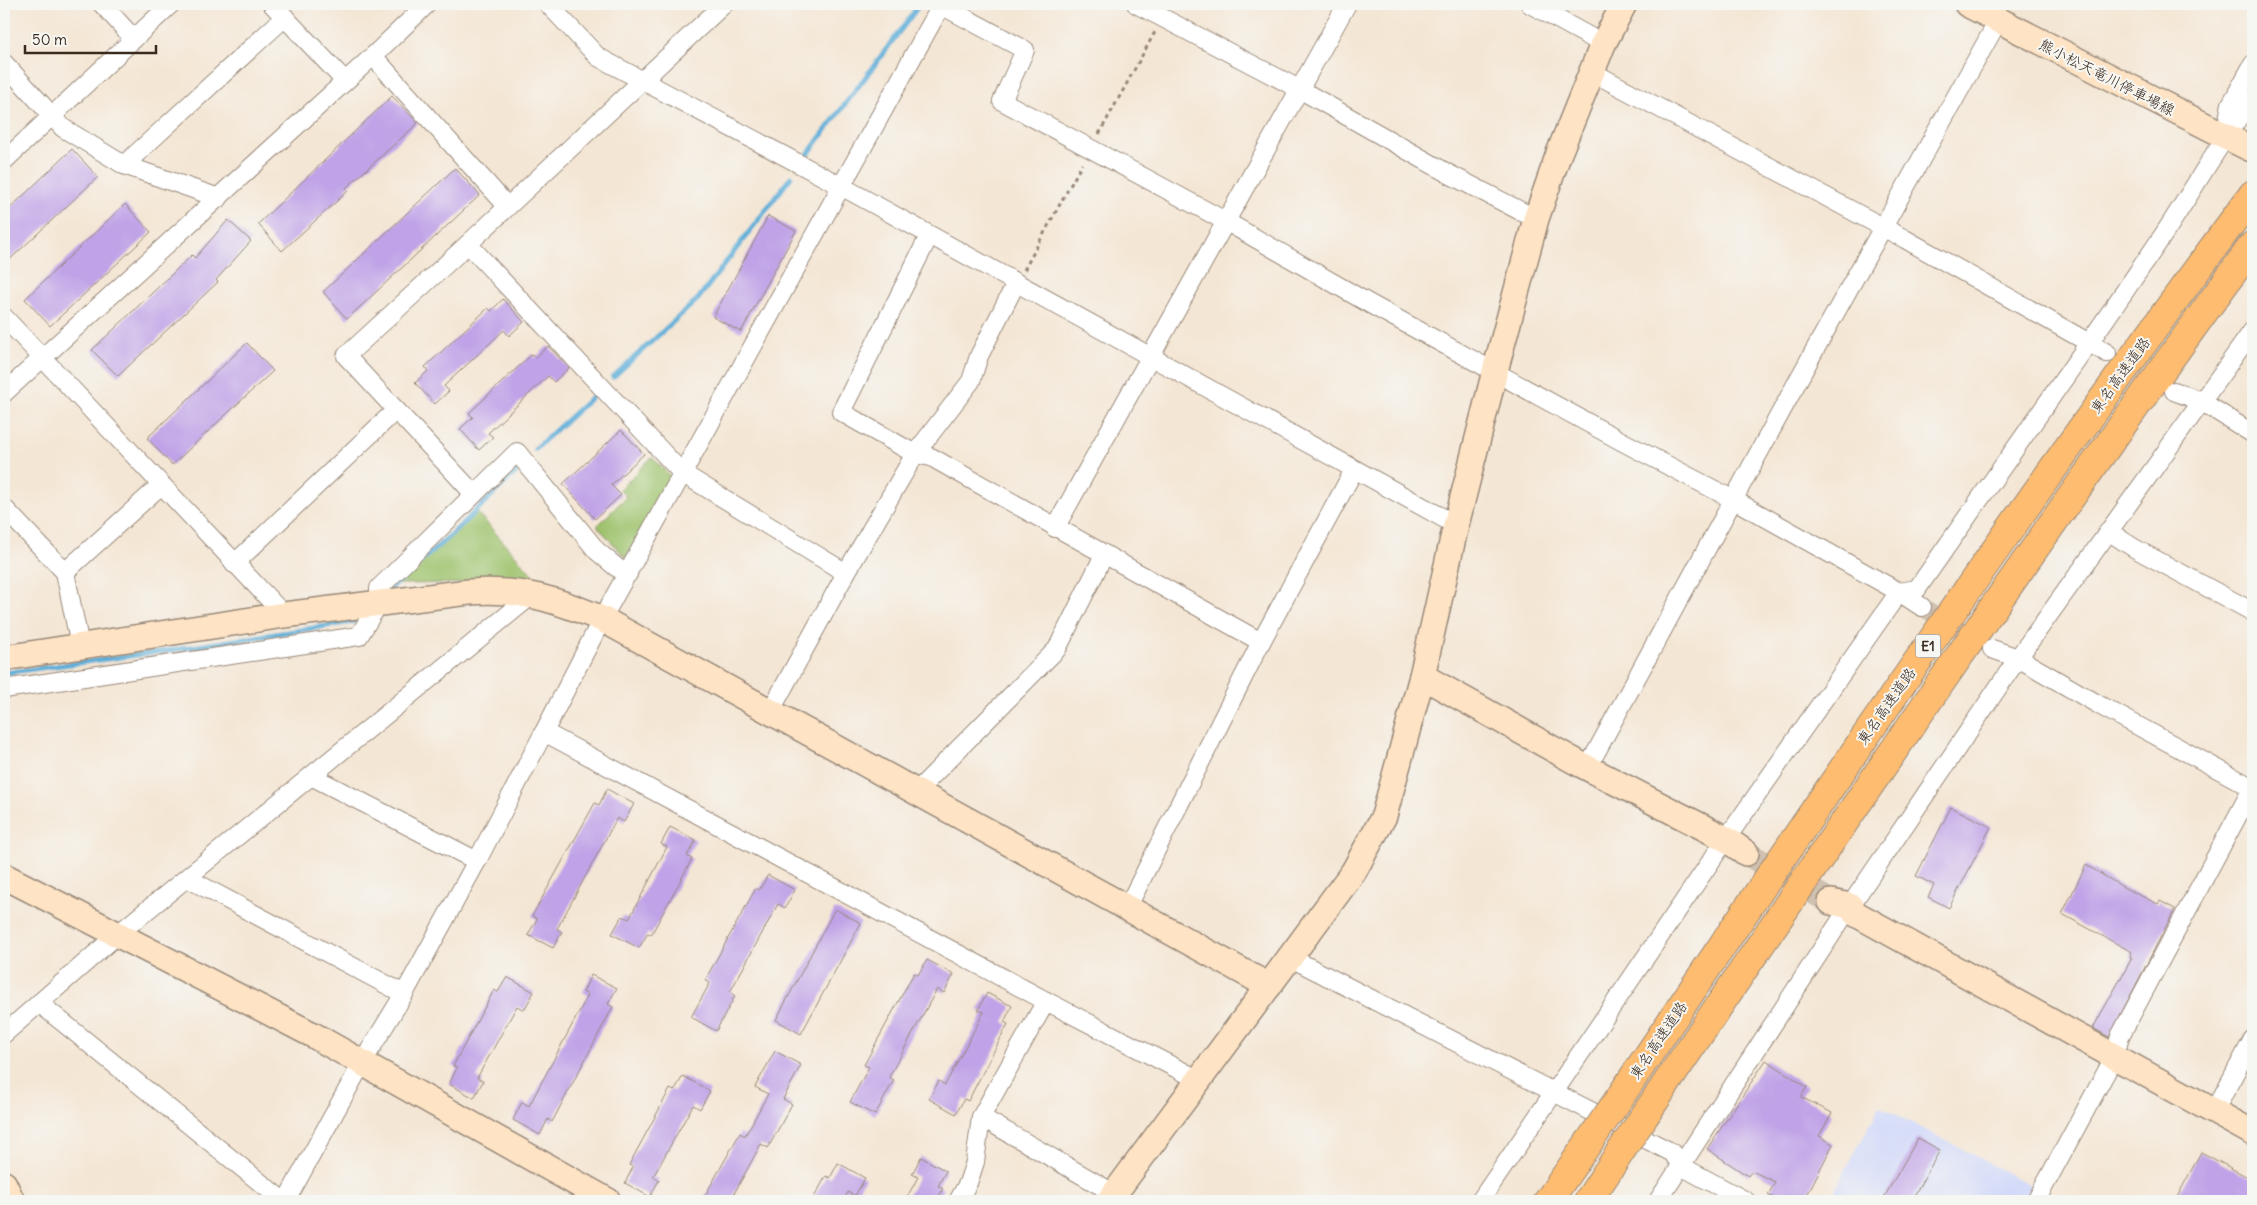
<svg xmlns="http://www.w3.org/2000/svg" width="2257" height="1205" font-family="Delius,'Klee One',sans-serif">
<rect width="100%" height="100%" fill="#f6f6f2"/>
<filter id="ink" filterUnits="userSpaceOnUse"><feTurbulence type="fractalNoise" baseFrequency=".02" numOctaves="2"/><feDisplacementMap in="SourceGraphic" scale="10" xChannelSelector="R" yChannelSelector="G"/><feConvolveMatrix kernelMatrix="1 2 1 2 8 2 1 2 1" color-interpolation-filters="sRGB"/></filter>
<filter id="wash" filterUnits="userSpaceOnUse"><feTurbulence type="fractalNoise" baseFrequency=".0096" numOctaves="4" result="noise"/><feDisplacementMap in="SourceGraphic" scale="20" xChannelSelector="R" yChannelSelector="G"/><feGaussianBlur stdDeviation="1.12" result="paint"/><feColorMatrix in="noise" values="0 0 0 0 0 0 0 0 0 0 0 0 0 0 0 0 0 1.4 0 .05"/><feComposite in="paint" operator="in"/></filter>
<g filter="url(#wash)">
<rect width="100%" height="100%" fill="#f4e6d4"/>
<!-- built -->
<path fill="#d2d9f9" d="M1880,1106l152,80 -8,15h-195z"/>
<!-- green -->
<g fill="#9ec26c" stroke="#6c7645">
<path d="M652,457l19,20 -45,81 -29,-32 29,-29 -6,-8z"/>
<path d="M475,510l64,72 -141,2z"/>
</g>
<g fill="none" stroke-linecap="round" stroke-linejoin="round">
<!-- stream -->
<g stroke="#5eafd9" stroke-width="5">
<path d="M808,154l112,-150"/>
<path d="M613,377l85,-78 93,-122"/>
<path d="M535,449l57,-52"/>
<path d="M387,592l69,-62 60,-58"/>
<path d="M4,673l169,-23 179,-28 8,-7"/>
</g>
</g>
<g id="blocks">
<!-- building -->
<g fill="#bfa2e7">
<path d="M392,96l26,27 -72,65 2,3 -66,60 -24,-27z"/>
<path d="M72,149l26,28 -94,88v-51z"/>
<path d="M455,168l25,27 -133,124 -24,-27z"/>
<path d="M125,204l26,28 -101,94 -25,-27z"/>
<path d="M768,216l28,15 -55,101 -28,-15z"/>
<path d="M228,220l23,21 -35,39 2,2 -100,94 -26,-26 100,-95 3,3z"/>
<path d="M503,299l21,23 -15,14 -5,-6 -60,56 5,5 -14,13 -20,-21 13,-12 -3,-4 63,-59 3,3z"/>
<path d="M247,343l26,28 -101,94 -25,-27z"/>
<path d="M548,346l21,22 -15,14 -6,-6 -60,57 5,4 -14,13 -19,-21 13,-12 -4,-4 63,-59 3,4z"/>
<path d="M621,430l23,24 -33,31 10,10 -26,24 -32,-35z"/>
<path d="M607,789l27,15 -10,18 -7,-4 -60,111 5,3 -9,16 -25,-13 9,-16 -5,-3 63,-113 4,2z"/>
<path d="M1951,807l40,20 -42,81 -21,-11 6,-12 -18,-9z"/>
<path d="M670,827l26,13 -9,16 5,3 -41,76 -3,-2 -9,15 -27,-14 10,-18 7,3 38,-72 -6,-3z"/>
<path d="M2086,865l37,22 35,17 2,-3 15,8 -66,128 -16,-9 39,-70 -2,-1 2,-5 -70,-38z"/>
<path d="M768,875l27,15 -10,18 -7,-4 -48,88 5,4 -19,35 -25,-14 19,-34 -5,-3 51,-92 3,2z"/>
<path d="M835,909l26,14 -60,111 -25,-14z"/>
<path d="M927,960l27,14 -10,19 -7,-4 -48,88 5,3 -19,35 -25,-13 19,-35 -5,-2 50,-92 4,2z"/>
<path d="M591,975l26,13 -9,16 5,3 -61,115 -4,-3 -8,16 -27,-15 9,-18 7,4 59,-111 -5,-3z"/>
<path d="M507,977l27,15 -10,18 -7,-4 -40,72 6,3 -9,17 -25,-14 8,-16 -4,-2 41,-76 4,2z"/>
<path d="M987,993l25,13 -8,16 4,2 -40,77 -4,-2 -8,15 -27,-15 10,-18 6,4 39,-73 -6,-2z"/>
<path d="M775,1051l26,14 -18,34 9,5 -24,44 -7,-4 -31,57h-28l38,-68 5,3 23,-42 -13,-7z"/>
<path d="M1766,1060l41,27 -6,10 31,16 -13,23 14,8 -29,57h-24l-12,-6 7,-13 -23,-11 -4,5 -41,-27z"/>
<path d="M683,1076l27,15 -10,18 -7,-4 -40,72 6,3 -9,17 -25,-14 8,-16 -4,-2 41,-76 4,2z"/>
<path d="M1918,1138l22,12 -29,51h-29z"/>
<path d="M2201,1152l52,28v21h-78z"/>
<path d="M921,1157l25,14 -8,15 5,3 -7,12h-31l13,-24 -6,-3z"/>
<path d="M838,1163l27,15 -10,18 -7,-4 -5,9h-31l14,-25 4,2z"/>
</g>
</g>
</g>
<g filter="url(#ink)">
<use href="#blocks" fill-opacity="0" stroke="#988879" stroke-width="1"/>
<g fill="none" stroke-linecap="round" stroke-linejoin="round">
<!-- street-tunnel -->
<path stroke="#cfc0b0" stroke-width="18" stroke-dasharray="18 9" stroke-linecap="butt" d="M1922,607l59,35"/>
<!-- secondary-tunnel -->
<path stroke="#cfc0b0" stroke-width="25" stroke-dasharray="25 12" stroke-linecap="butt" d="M1746,853l85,49"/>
<!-- street casing -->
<g stroke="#988879" stroke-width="20">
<g id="street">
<path d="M102,4l32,35"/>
<path d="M272,4l73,77"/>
<path d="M548,4l50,53 243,129 615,339"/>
<path d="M1136,4l165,86 148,84 87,45"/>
<path d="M1530,4l73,40"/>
<path d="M941,5l84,45 -23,51 225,121 143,82 253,138 111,58 165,92 23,15"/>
<path d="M373,56l134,150"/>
<path d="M4,63l59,65 61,37 95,33"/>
<path d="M1592,72l313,167 202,114"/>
<path d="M2226,130l5,-26 22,-40"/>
<path d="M4,161l167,-157"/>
<path d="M124,165l161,-148"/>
<path d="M929,236l-88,176 74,42 16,3 330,185"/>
<path d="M468,244l214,229 164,100"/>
<path d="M4,317l280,298"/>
<path d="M2174,391l27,10 52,33"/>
<path d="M4,393l369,-337 54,-52"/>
<path d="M474,494l-128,-138 122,-112 256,-240"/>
<path d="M4,508l61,64 15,74"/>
<path d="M1055,528l292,-524"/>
<path d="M2108,531l26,17 119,64"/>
<path d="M234,564l162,-154"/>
<path d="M65,572l96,-87"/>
<path d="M1992,649l26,9 83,48 152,82"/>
<path d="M4,689l355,-53 20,-33v-15l138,-136 80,99 19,16 12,7"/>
<path d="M770,712l76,-139 69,-119 56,-73 8,-25 37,-73"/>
<path d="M544,732l58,-113 340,-615"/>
<path d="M1588,767l225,-414 185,-332"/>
<path d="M311,776l166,85"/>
<path d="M916,792l141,-143 47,-94"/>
<path d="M187,878l217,116"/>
<path d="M1127,908l134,-266 93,-172"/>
<path d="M1291,958l382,195 8,13 65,35"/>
<path d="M39,1003l244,198"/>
<path d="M4,1034l114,-100 414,-339"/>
<path d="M2214,1112l39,-73"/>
<path d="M981,1117l134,77"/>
<path d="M286,1201l76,-138 42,-69 73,-133 67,-129 502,269 153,79"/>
<path d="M958,1201l10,-18 7,-21 6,-45 65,-116"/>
<path d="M1480,1201l246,-362 173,-247 18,-3c79,-114 160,-227 238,-342 34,-49 62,-102 98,-149"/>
<path d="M1658,1201l192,-295 168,-248 235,-328"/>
<path d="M2036,1201l79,-145 5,-20 133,-249"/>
</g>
</g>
<!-- secondary casing -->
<g stroke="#988879" stroke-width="28">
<g id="secondary">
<path d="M1967,4l282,144"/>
<path d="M4,658l280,-43 185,-23c51,-4 86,7 133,27l667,367"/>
<path d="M1422,676l156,87 148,76 20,14"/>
<path d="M4,876l309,159 295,166"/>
<path d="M1831,902l19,4 6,8 397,219"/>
<path d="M4,1184l8,17"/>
<path d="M1109,1201l245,-330 30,-55 38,-140 34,-151 39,-154 41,-152 23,-66 44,-109 21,-40"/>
</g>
</g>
<!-- highway casing -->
<g stroke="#988879" stroke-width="30">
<g id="highway">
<path d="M1614,1106c207,-308 417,-614 639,-912"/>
<path d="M1641,1121c199,-295 401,-589 612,-876"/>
<path d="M1548,1201l41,-59"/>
<path d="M1588,1201l31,-47"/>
</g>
</g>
<!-- path -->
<g stroke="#988879" stroke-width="3" stroke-dasharray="4 4" stroke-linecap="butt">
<path d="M1099,134l56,-102"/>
<path d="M1024,270l58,-106"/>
</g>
<!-- street -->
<use href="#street" stroke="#fff" stroke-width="18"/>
<!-- secondary -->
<use href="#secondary" stroke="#fee4c5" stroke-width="25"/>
<!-- highway -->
<use href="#highway" stroke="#fdbc6f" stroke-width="28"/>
<!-- highway-bridge casing -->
<g stroke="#988879" stroke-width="30" stroke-linecap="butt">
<g id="highway-bridge">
<path d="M1589,1142l25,-36"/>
<path d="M1619,1154l22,-33"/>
</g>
</g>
<!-- highway-bridge -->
<use href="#highway-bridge" stroke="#fdbc6f" stroke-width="28"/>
</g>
</g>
<g text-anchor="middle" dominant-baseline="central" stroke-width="4" stroke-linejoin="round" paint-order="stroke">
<!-- shield labels -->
<rect fill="#f6f6f2" stroke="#73675e" stroke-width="1" x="1915.5" y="634.5" width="25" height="23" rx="4"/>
<g font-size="14" font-weight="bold" fill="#3b2a1e">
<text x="1928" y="646">E1</text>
</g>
<!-- street labels -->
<g font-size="15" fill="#3b2a1e" stroke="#f6f6f2">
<text transform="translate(2107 77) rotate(27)">熊小松天竜川停車場線</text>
<text transform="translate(2120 375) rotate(-54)">東名高速道路</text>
<text transform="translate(1886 706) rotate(-55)">東名高速道路</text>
<text transform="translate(1658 1040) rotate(-56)">東名高速道路</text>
</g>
</g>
<!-- margin -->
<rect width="2257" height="1205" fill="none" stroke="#f6f6f2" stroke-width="20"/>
<!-- scale -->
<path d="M25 45v8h131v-8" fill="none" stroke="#3b2a1e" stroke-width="2.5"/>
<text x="32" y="45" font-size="15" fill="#3b2a1e" stroke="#f6f6f2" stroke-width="4" paint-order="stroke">50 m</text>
</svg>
